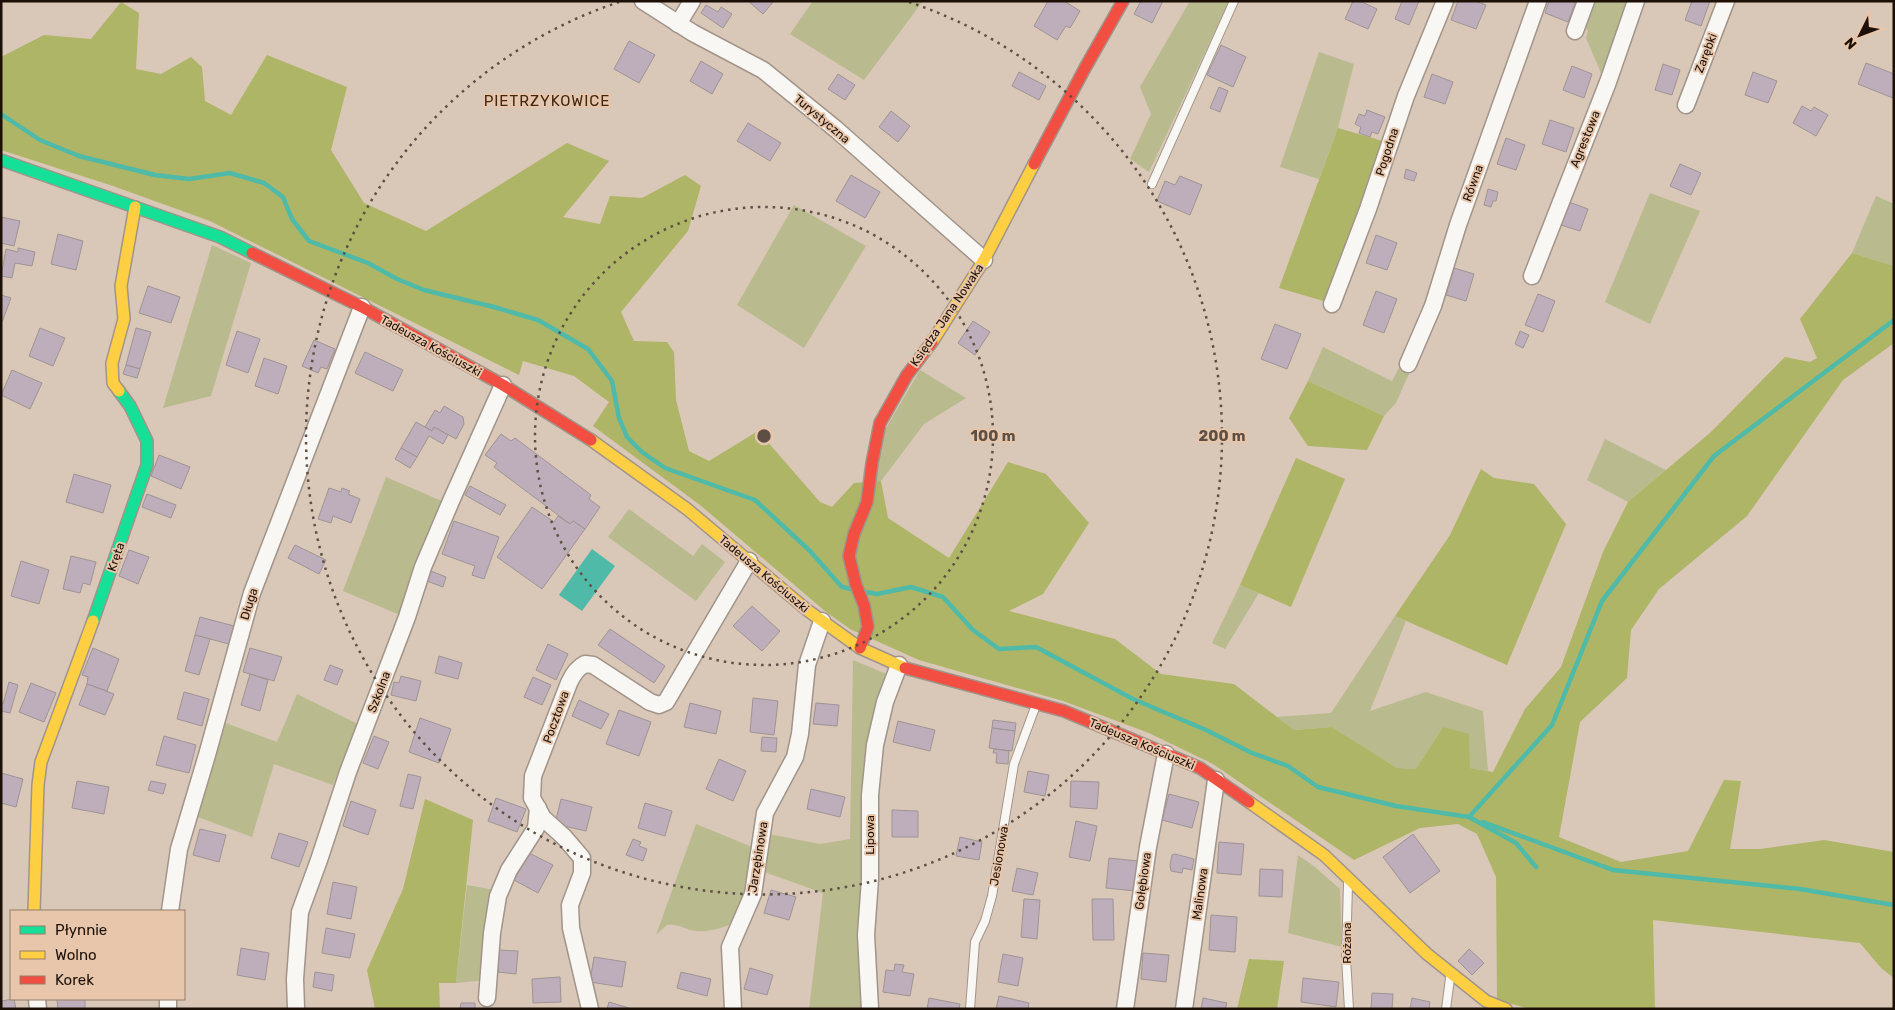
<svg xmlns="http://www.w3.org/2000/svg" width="1895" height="1010" font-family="Rubik,sans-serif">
<rect width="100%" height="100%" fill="#d9c7b8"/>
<!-- green -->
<g fill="#b9bb8f">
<path d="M813,1h110l-59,79 -74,-46z"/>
<path d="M1190,1h39l-80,171 -19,-13 21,-45 -11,-27z"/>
<path d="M1591,1h42l-29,79 -18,-42 2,-7 -5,-11z"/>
<path d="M1319,52l35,12 -16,64 -19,51 -39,-12z"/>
<path d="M1650,193l50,18 -50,113 -45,-22z"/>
<path d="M1876,196l18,8v62l-42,-13z"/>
<path d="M794,205l72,41 -62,102 -67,-43z"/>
<path d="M212,245l39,18 -40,133 -48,12z"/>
<path d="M1323,347l69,34 9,-17 10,5 -15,34 -12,13 -76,-35z"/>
<path d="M920,370l46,28 -42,26 -43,57h-7l11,-51z"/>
<path d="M1605,439l61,31 -38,32 -41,-22z"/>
<path d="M386,477l58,25 -44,113 -57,-24z"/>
<path d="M629,509l64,47 9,-12 23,18 -29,39 -88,-64z"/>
<path d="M1240,585l19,8 -34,56 -13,-6z"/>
<path d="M1395,616l11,5 -36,90 56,-19 57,19 5,60 -18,-3 -27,-41 -27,42 -19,-1 -65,-41 -38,3 -17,-13 54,-4z"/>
<path d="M853,660l38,16 -9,22 -16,311h-57l14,-116 -62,-22 8,-37 51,10 30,-5z"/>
<path d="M297,694l61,30 -25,61 -59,-21 -22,73 -57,-21 28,-94 54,20z"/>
<path d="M696,824l61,25 -20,73c-16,6 -30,12 -47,8 -8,-3 -14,-6 -23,-5l-11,10z"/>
<path d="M1298,855l17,12 25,22 2,58 -54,-14z"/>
<path d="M467,885l28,5 -9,90 -30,3z"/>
</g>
<!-- forest -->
<g fill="#aeb566">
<path d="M121,2l18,11 -3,56 25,5 30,-17 11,10 3,34 26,14 36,-60 80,32 -16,63 33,53 62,28 141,-88 42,18 -46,56 37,7 10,-28 32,2 43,-23 16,11 -13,45 -67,81 13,29 33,1 7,10 2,48 13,51 20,10 49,-30 62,71 12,5 22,-24 27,-2 7,37 61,40 59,-96 38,12 43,49 -46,71 -34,17 106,28 46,35 73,10 60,46 38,-3 65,41 19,1 27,-42 26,7 1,34 23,4 32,-63 36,-42 42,-115 25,-50 83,-70 74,-75 25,5 7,-4 -17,-39 52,-66 42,13v77l-51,37 -96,136 -88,73 -28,41 -4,48 -47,44 -21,115 62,25 67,-11 36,-71 17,1 -11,68h30l64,-9 70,12v126l-13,-10 -21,-25 -207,-23 2,89h-124l-34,-9 -1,-123 -19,-43 -19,-10 -38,4 -66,32 -141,-96 -64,-31 -86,-32 -144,-41 -69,-31 -25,-18 -125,-106 -107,-79 16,-24 -35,-26 -51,-15 -4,14 -309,-154 -97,-35 -112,-36v-93l43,-22 47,4z"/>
<path d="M1338,128l48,14 -59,160 -48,-14z"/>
<path d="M1308,381l76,35 -17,34 -59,-4 -19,-28z"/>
<path d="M1296,458l49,21 -54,128 -51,-22z"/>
<path d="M1481,469l13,9 40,6 32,40 -59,141 -112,-49 55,-81z"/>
<path d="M425,799l48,21 -17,163h-17l1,26h-65l-8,-39 36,-81z"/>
<path d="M1249,959l35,2 -7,48h-40z"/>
</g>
<!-- water -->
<path fill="#50baa9" d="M592,549l23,17 -33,45 -23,-16z"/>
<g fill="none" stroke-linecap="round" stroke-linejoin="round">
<!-- stream -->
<g stroke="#50baa9" stroke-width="4.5">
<path d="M1,114l39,26 39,16 76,19 34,4 41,-6 34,10 19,14 9,22 17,22 59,22 29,16 27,11 70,17 44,13 50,29 24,32 7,37 8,19 15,15 23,16 90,32 54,50 33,37 9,2"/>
<path d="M866,592l11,2 34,-7 32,10 30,33 26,19 37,-2 97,52 73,31 46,23 36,13 30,21 78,19 73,11 47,26 20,24"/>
<path d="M1471,818l-2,-1 83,-92 50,-124 112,-145 180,-136"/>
<path d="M1483,822l130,48 187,19 94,16"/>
</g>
</g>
<!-- building -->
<g fill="#beaebb" stroke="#9e9494">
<path d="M748,1h26l-11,13z"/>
<path d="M1048,1h16l16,10 -10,17 -4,-2 -9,14 -23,-14z"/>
<path d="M1141,1h22l-11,22 -18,-9z"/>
<path d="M1353,1h7l17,8 -9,20 -23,-10z"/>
<path d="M1402,1h17l-10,24 -14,-6z"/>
<path d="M1458,1h17l11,4 -10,24 -25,-9z"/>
<path d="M1549,1h27l-8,21 -23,-9z"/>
<path d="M1692,1h18l-9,25 -16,-6z"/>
<path d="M706,5l12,7 3,-5 11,7 -9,14 -22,-15z"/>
<path d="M629,41l26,14 -16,28 -25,-14z"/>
<path d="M1221,45l25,12 -13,30 -26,-12z"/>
<path d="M701,61l22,13 -11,20 -22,-13z"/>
<path d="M1866,63l28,11 -1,24 -35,-14z"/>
<path d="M1663,64l17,6 -8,25 -17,-5z"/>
<path d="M1572,66l20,8 -8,24 -21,-8z"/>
<path d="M1019,72l27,14 -7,14 -27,-14z"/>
<path d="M1753,72l24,9 -9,22 -23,-8z"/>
<path d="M838,74l17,11 -10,15 -17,-11z"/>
<path d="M1432,74l21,8 -8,22 -21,-7z"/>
<path d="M1219,87l9,4 -8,21 -10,-4z"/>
<path d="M1802,106l9,5 3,-4 14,8 -12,21 -23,-13z"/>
<path d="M1367,110l18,7 -7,17 -6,-2 -2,5 -11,-4 2,-6 -6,-3 4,-10 6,2z"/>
<path d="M891,111l19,15 -12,16 -19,-15z"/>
<path d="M1550,120l24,8 -8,24 -24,-8z"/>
<path d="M748,123l33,20 -11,18 -33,-20z"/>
<path d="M1506,138l19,7 -9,25 -19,-6z"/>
<path d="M1680,164l21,9 -10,22 -21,-9z"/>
<path d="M1406,169l11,4 -3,8 -10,-3z"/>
<path d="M851,175l29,17 -15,26 -29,-17z"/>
<path d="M1180,176l22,9 -12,30 -33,-14 8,-20 10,4z"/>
<path d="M1488,189l10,3 -2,9h-3l-2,6 -7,-2z"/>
<path d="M1569,202l19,7 -8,22 -19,-6z"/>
<path d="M1,217l19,4 -6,25 -13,-3z"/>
<path d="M58,234l25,7 -7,29 -25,-6z"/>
<path d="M1376,235l21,8 -10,27 -21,-7z"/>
<path d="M18,248l17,4 -3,14 -17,-3 -3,15 -11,-2 5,-27 12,3z"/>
<path d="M1454,268l20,6 -8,27 -20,-6z"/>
<path d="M148,286l32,11 -9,26 -32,-10z"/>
<path d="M1376,291l21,8 -13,34 -21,-8z"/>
<path d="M1538,294l17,7 -12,31 -18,-7z"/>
<path d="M1,295l10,3 -9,24h-1z"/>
<path d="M973,321l17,11 -15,23 -17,-12z"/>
<path d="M1275,324l26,10 -14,35 -26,-10z"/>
<path d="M40,328l25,10 -12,28 -24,-10z"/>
<path d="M136,328l15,4 -11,37 -14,-4z"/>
<path d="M237,331l23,8 -12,34 -22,-8z"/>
<path d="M1520,331l9,4 -6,13 -8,-4z"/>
<path d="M314,340l21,9 -8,20 -6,-2 -3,6 -16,-7z"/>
<path d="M365,352l38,18 -10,21 -38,-18z"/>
<path d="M264,358l23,8 -9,28 -23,-8z"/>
<path d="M126,365l14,4 -3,9 -14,-4z"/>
<path d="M12,370l30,13 -12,26 -29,-14z"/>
<path d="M444,406l19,11 1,7 -8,15 -22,-12 -2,4 -7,-4 10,-17 5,3z"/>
<path d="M416,422l16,9 2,-4 14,8 -5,9 -14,-8 -12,21 -16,-9z"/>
<path d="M501,434l10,7 4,-3 76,57 -2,4 11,8 -15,22 -12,-8 -3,3 -76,-57 3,-4 -12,-8z"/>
<path d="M401,448l16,9 -7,11 -15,-9z"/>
<path d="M159,455l31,12 -9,22 -30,-13z"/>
<path d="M74,474l37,11 -8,28 -37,-11z"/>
<path d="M470,486l36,19 -6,10 -35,-20z"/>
<path d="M329,488l12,4 1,-4 8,3 -2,3 12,5 -9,24 -18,-7 -2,7 -13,-4z"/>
<path d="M147,494l29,11 -5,13 -29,-11z"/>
<path d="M532,507l22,15 4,-6 12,8 3,-3 12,8 -43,60 -45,-32z"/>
<path d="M454,521l45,16 -15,42 -12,-4 3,-9 -33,-12z"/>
<path d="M295,545l31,15 -7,14 -31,-16z"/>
<path d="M129,550l20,7 -11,27 -19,-8z"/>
<path d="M71,556l25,6 -6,23 -7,-2 -3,10 -17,-4z"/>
<path d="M21,561l28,9 -10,34 -28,-8z"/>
<path d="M431,571l15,6 -3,10 -16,-6z"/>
<path d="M752,606l28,25 -18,20 -29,-25z"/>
<path d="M200,617l34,9 -5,18 -34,-9z"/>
<path d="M610,629l55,37 -11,17 -56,-38z"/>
<path d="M195,635l15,4 -11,36 -14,-4z"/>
<path d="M548,644l20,10 -12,26 -20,-10z"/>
<path d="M93,648l26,11 -12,32 -20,-7 1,-7 -6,-2z"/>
<path d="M250,648l32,9 -8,24 -31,-9z"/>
<path d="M439,656l23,7 -4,16 -23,-6z"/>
<path d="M330,665l13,5 -6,15 -13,-5z"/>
<path d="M250,674l18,6 -8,31 -19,-6z"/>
<path d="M401,676l20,5 -5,20 -25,-6 3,-13 5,1z"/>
<path d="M533,677l18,8 -9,20 -18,-8z"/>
<path d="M9,682l9,3 -8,28 -9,-2v-8l2,1z"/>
<path d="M31,683l25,10 -12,29 -25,-10z"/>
<path d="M87,684l27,10 -9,21 -26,-10z"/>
<path d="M184,692l25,7 -7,27 -25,-7z"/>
<path d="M753,698l25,3 -4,34 -24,-3z"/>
<path d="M579,700l30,14 -8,15 -29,-13z"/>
<path d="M690,703l31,8 -5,23 -32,-7z"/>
<path d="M816,703l23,2 -2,21 -24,-2z"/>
<path d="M619,710l32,12 -12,34 -33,-12z"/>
<path d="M420,718l31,11 -12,34 -30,-11z"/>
<path d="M993,720l23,3 -1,8 -23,-3z"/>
<path d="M898,721l37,9 -5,21 -37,-9z"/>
<path d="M992,728l23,3 -3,20 -23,-3z"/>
<path d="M164,736l32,9 -7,28 -33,-8z"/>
<path d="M374,736l15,6 -11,27 -15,-6z"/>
<path d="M762,737l15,1 -1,14 -15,-1z"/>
<path d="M994,749l15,2 -1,13 -12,-1 1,-10h-4z"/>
<path d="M719,759l27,12 -13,30 -27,-12z"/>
<path d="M1028,771l21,4 -4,21 -21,-4z"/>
<path d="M1,773l22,6 -7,28 -15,-4z"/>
<path d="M408,774l13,3 -8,32 -13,-3z"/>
<path d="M77,781l32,6 -5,27 -32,-6z"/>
<path d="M151,781l15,3 -3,10 -15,-4z"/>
<path d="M1071,781l28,1 -2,27 -27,-2z"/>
<path d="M811,789l34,8 -5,20 -33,-8z"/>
<path d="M1169,794l30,8 -7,26 -30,-8z"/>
<path d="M496,798l30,11 -9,23 -29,-11z"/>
<path d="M561,799l31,8 -6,24 -31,-7z"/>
<path d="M351,801l25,9 -8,25 -25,-9z"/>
<path d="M645,803l27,8 -7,25 -27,-8z"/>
<path d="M892,810l26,1v26h-26z"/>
<path d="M1076,821l21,5 -7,35 -21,-4z"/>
<path d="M200,829l26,6 -7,27 -26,-7z"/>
<path d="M279,833l29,9 -9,25 -28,-9z"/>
<path d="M1413,834l27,37 -30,22 -27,-36z"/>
<path d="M960,837l22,5 -3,18 -23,-4z"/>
<path d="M633,839l8,3 -2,4 8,3 -4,12 -17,-6z"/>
<path d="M1219,842l25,2 -3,31 -24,-2z"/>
<path d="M529,853l24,12 -15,28 -24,-13z"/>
<path d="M1175,854l19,5 -2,11 -9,-2 -1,5 -11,-2 -1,-6 2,-10z"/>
<path d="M1109,858l29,3 -3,30 -29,-3z"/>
<path d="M1017,868l21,5 -5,22 -21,-4z"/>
<path d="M1260,869l23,1 -1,27 -23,-1z"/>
<path d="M333,882l24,5 -6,32 -24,-5z"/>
<path d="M771,890l25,7 -7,23 -25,-7z"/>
<path d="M1024,899l16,1 -3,39 -16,-2z"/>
<path d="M1092,899h21l1,41h-21z"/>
<path d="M1211,915l26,2 -2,35 -26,-2z"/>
<path d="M326,928l29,6 -5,24 -28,-5z"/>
<path d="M241,948l28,5 -4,27 -28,-5z"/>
<path d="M1469,949l15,14 -12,12 -14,-14z"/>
<path d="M499,950l19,1 -2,23 -18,-2z"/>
<path d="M1143,953l26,2 -3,27 -25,-3z"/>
<path d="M1003,954l20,4 -5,28 -20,-4z"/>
<path d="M594,957l32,5 -4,25 -32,-5z"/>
<path d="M895,964l9,1 -2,7 12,2 -4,22 -27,-4 3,-22 8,1z"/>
<path d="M750,968l23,7 -6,20 -23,-6z"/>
<path d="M315,972l19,3 -2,16 -19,-4z"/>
<path d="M681,972l30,7 -4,17 -30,-8z"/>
<path d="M560,977l1,25 -28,1 -1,-24z"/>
<path d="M1303,978l36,4 -3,25 -35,-5z"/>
<path d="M1372,993l21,1 -1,15h-21z"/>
<path d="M999,996l30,7 -1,6h-32z"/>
<path d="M929,998l31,6 -1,5h-32z"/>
<path d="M1203,998l24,5 -2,6h-24z"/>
<path d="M1412,998l18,4 -1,7h-19z"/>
<path d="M14,999l2,10h-15v-8z"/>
<path d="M57,999h28v10h-27z"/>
<path d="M609,1002l20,6 -1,1h-21z"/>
<path d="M461,1003h14v6h-15z"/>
</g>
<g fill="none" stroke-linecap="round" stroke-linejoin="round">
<!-- lane casing -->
<g stroke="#a19489" stroke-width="10">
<g id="lane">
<path d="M1152,184l82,-183"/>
<path d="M1348,883l-2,75 3,51"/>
<path d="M970,1009l5,-67 10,-21 7,-25 22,-132 22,-59"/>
<path d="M1446,1009l4,-31"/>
</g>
</g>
<!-- street casing -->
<g stroke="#a19489" stroke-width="19">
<g id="street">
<path d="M643,1l50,32 70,37 74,60 147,130"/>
<path d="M678,24l14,-23"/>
<path d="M1575,31l11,-30"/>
<path d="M1686,105l40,-104"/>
<path d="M1532,276l76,-194 28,-81"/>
<path d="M1332,304l36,-95 38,-113 39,-95"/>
<path d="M1408,364l25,-58 25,-81 80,-224"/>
<path d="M170,911l9,-62 28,-94 45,-162 110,-286"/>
<path d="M487,998l5,-65 6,-37 11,-26 27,-42 2,-20"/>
<path d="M37,999l1,10"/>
<path d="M168,999v10"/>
<path d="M296,1009l-1,-30 5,-67 19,-52 29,-88 59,-155 16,-50 28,-66 52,-116"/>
<path d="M590,1009l-19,-81 -1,-23 12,-32v-15l-18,-21 -21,-19 -11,-20 1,-22 36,-93c4,-9 8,-15 16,-19l8,1 57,37 9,3 7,-3 83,-141"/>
<path d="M733,1009l-3,-62 23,-53 12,-81 30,-56 5,-23 7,-69 15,-44"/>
<path d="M870,1009l-4,-74 4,-56v-84l5,-50 10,-43 14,-37"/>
<path d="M1125,1009l23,-162 18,-93"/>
<path d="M1184,1009l32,-229"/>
</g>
</g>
<!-- fast casing -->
<g stroke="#a19489" stroke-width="14">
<g id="fast">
<path d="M1,160l219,77 32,16"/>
<path d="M93,621l54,-156v-24l-17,-35 -11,-15"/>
</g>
</g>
<!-- slow casing -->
<g stroke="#a19489" stroke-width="14">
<g id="slow">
<path d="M932,342l52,-82 50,-96"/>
<path d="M119,391l-6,-8 -1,-20 12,-44 -3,-33 14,-79"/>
<path d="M591,440l96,69 120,101 53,38 45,20"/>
<path d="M1249,802l75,53 103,99 59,47 20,8"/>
<path d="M34,911l4,-126 3,-23 52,-141"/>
</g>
</g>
<!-- jam casing -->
<g stroke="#a19489" stroke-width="14">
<g id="jam">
<path d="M1034,164l51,-96 38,-67"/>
<path d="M252,253l110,54 141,78 88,55"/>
<path d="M860,648l8,-21 -4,-22 -8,-20 -7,-29 5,-22 13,-32 5,-39 8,-40 27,-48 25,-33"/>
<path d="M905,668l159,43 136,57 49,34"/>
</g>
</g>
<!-- lane -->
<use href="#lane" stroke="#f9f7f4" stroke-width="8"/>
<!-- street -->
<use href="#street" stroke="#f9f7f4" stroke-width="16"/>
<!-- fast -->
<use href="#fast" stroke="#16e098" stroke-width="11"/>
<!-- slow -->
<use href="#slow" stroke="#ffcf43" stroke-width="11"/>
<!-- jam -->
<use href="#jam" stroke="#f24e42" stroke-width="11"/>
</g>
<!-- distance rings -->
<g fill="none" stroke="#5e4f44" stroke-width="2.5" stroke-dasharray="2.5 5">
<circle cx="764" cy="436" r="229"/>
<path d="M909 2A458 458 0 1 1 619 2"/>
</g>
<g text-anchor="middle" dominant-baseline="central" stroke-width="4" stroke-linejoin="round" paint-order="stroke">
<!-- street labels -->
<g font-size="12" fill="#1b0f06" stroke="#e7c6ab">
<text transform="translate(1706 53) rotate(-69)">Zarębki</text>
<text transform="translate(822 119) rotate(40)">Turystyczna</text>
<text transform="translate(1585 139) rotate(-68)">Agrestowa</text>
<text transform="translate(1387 152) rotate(-72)">Pogodna</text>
<text transform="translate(1473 183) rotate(-70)">Równa</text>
<text transform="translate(947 315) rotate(-56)">Księdza Jana Nowaka</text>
<text transform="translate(431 346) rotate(29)">Tadeusza Kościuszki</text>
<text transform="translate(116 557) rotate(-71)">Kręta</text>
<text transform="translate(764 574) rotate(40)">Tadeusza Kościuszki</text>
<text transform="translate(249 604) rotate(-73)">Długa</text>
<text transform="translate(379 692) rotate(-69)">Szkolna</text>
<text transform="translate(556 717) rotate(-70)">Pocztowa</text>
<text transform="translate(1142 744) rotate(23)">Tadeusza Kościuszki</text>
<text transform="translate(870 835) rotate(-90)">Lipowa</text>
<text transform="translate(999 856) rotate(-80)">Jesionowa</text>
<text transform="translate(758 857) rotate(-81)">Jarzębinowa</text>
<text transform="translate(1143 881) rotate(-82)">Gołębiowa</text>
<text transform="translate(1200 894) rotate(-82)">Malinowa</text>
<text transform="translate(1347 943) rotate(-90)">Różana</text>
</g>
<!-- quarter labels -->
<g font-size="15" letter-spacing="1" fill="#402710" stroke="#e7c6ab">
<text x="547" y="101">PIETRZYKOWICE</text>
</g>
</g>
<circle cx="764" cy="436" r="8" fill="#5e4f44" stroke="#e7c6ab" stroke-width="2.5"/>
<g font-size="15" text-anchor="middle" font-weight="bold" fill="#5e4f44" stroke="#e7c6ab" stroke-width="4" stroke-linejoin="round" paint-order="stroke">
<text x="993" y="441">100 m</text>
<text x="1222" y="441">200 m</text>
</g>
<!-- border -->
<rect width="1895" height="1010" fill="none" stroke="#1b0f06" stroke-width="5"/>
<!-- legend -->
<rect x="10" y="910" width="175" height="90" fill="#e7c6ab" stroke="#957d69"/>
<rect x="20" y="926" width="25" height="8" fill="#16e098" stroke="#957d69"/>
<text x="55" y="935" font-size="15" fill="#1b0f06">Płynnie</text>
<rect x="20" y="951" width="25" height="8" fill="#ffcf43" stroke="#957d69"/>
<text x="55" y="960" font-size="15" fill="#1b0f06">Wolno</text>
<rect x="20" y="976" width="25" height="8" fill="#f24e42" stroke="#957d69"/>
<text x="55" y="985" font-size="15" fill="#1b0f06">Korek</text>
<!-- north arrow -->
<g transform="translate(1860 35) rotate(228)" stroke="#e7c6ab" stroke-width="4" paint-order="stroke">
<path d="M0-4L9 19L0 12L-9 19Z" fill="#1b0f06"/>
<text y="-8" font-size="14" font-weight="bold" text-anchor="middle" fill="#1b0f06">N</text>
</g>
</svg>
